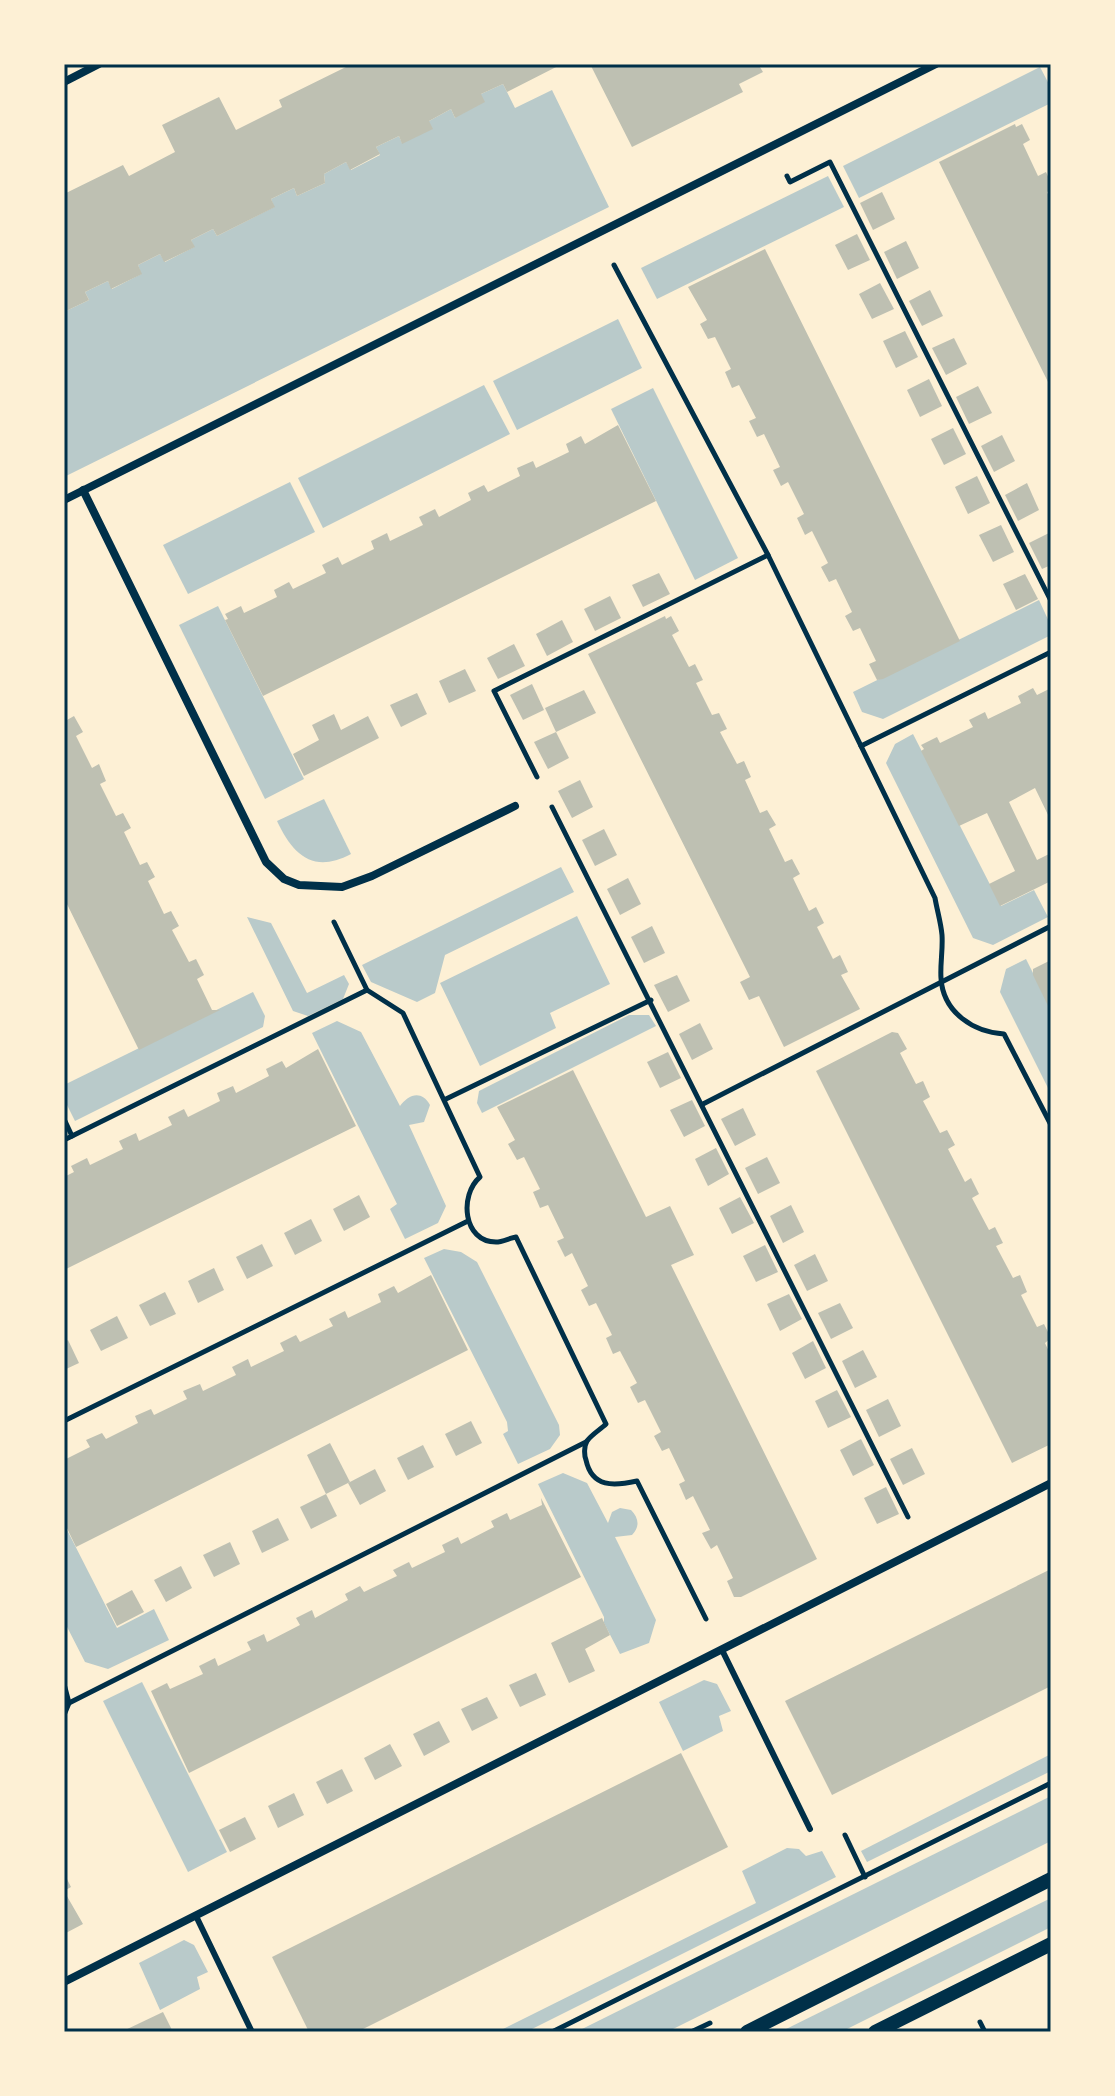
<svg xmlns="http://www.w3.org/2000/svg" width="1115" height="2096" font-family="Roboto,sans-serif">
<rect width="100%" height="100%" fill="#fdf0d5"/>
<!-- green -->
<g fill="#b9caca">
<path d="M1040,67l11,21v15l-192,95 -16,-32z"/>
<path d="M503,84l12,24 37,-18 57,117 -545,270v-165l25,-12 -4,-8 23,-11 4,8 29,-15 -3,-9 22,-11 5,8 29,-15 -3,-7 22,-11 4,7 57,-29 -3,-8 23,-11 3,8 28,-13 -1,-9 22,-12 5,8 29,-15 -4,-8 23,-11 3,7 27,-22 22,-12 4,9 26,-24z"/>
<path d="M828,176l16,31 -187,92 -16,-31z"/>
<path d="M618,319l24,49 -125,62 -24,-49z"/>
<path d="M484,385l26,49 -187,94 -25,-50z"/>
<path d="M653,388l85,170 -43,22 -84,-171z"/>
<path d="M290,482l25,50 -127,62 -25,-49z"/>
<path d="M1039,600l12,26v9l-168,84 -21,-7 -9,-20z"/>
<path d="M218,606l86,173 -39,20 -86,-174z"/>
<path d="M913,734l88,172 33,-16 14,27 -55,28 -20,-7 -87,-175 9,-19z"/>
<path d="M324,799l27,55c-38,20 -58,1 -74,-33z"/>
<path d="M561,867l13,25 -129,63 -10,38 -18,9 -46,-20 -9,-17z"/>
<path d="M577,916l33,68 -60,29 6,15 -76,38 -40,-83z"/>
<path d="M247,917l24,6 36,70 37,-18 5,9 -6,15 -35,17 -15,-5z"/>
<path d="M1026,959l25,50v85l-51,-102 6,-23z"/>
<path d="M253,992l12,24 -2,11 -188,94 -11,-22v-14z"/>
<path d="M629,1015h20l7,11 -174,87 -5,-10 2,-12z"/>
<path d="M337,1021l24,11 39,74c8,-11 21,-17 30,-1l-6,17 -15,3 37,81 -8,17 -33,16 -15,-30 7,-5 -85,-171z"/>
<path d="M444,1249l17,3 16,10 82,163 1,10 -10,14 -32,15 -15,-30 5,-3 -1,-9 -83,-164z"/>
<path d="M563,1473l24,10 21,40 4,-11 8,-4 11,2c8,8 9,17 1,25l-17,2 41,83 -7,23 -29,11 -16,-31v-6l-66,-133z"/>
<path d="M64,1524l53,104 37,-19 15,31 -61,29 -23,-7 -21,-41z"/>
<path d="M704,1680l13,4 14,27 -12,5 4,15 -40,20 -24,-49z"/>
<path d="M142,1682l85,170 -39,20 -85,-171z"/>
<path d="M1051,1754v17l-184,91 -6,-11z"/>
<path d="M1051,1796v45l-384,191h-91z"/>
<path d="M787,1848l12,1 7,7 16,-5 14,26 -310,155h-29l259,-129 -14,-32z"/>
<path d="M1051,1898v29l-210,105h-61z"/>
<path d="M184,1940l10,5 14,27 -11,5 3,12 -40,21 -21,-47z"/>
</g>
<!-- building -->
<g fill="#bec0b2">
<path d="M352,64h210l-55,28 -4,-8 -22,10 4,8 -30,16 -4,-9 -22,12 4,8 -31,15 -3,-8 -23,11 4,7 -30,16 -4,-8 -22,12 1,9 -28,13 -3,-8 -23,11 4,8 -58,29 -4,-7 -22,11 4,7 -31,15 -4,-8 -22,11 4,9 -31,15 -3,-8 -23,11 4,8 -25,12v-118l59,-29 6,11 46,-24 -13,-27 57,-28 17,33 46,-23 -3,-7z"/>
<path d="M590,64h168l5,8 -24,12 4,8 -111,55z"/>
<path d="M1015,124l1,3 6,-3 8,16 -7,4 15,32 8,-4 5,11v7l-4,2 4,9v187l-112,-226z"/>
<path d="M882,192l13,27 -22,11 -13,-27z"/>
<path d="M857,234l13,26 -22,10 -13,-25z"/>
<path d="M906,241l13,27 -22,11 -13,-27z"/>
<path d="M765,249l195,392 -77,38 -6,1 -8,-16 7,-3 -16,-33 -7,3 -8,-15 7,-4 -16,-33 -7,3 -8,-15 7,-4 -16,-32 -7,4 -8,-17 7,-4 -16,-32 -7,4 -8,-16 7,-3 -16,-33 -7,3 -8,-16 7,-3 -17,-33 -7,3 -7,-16 6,-3 -16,-32 -7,2 -8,-15 7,-4 -19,-33z"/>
<path d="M880,283l14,26 -22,10 -13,-25z"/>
<path d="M930,290l13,26 -21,10 -13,-25z"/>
<path d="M905,331l13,26 -22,11 -13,-27z"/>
<path d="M954,338l13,26 -21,11 -14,-27z"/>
<path d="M929,379l13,27 -22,11 -13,-27z"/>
<path d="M978,386l14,27 -23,11 -13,-27z"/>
<path d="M618,425l38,76 -393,195 -38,-76 3,-1 -3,-5 16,-8 3,7 33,-16 -3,-7 15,-8 4,7 33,-16 -4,-8 16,-8 4,8 32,-16 -3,-8 16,-8 3,8 33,-16 -4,-8 16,-8 4,8 32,-17 -3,-7 16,-8 4,7 32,-16 -3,-8 16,-7 3,7 33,-16 -3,-8 15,-8 4,8z"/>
<path d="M953,428l13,26 -22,11 -13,-26z"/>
<path d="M1002,435l13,26 -21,11 -13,-26z"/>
<path d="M977,476l13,27 -22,11 -13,-27z"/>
<path d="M1027,483l12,27 -21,11 -13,-26z"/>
<path d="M1001,525l13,27 -21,10 -14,-27z"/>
<path d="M1051,532v33l-9,4 -13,-26z"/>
<path d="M659,573l11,21 -27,13 -11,-22z"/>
<path d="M1025,574l13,25 -22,11 -13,-26z"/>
<path d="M610,596l11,22 -26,13 -11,-22z"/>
<path d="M665,616l1,3 5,-3 8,15 -7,4 17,32 6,-3 8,16 -7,3 16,32 7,-2 8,16 -7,3 17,32 7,-3 7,16 -6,3 15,33 7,-3 9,15 -7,4 16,33 7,-3 8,15 -7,4 16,33 7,-4 8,16 -7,4 16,32 7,-4 8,17 -7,3 19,34 -76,38 -25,-51 -10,4 -9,-18 10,-5 -162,-323z"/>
<path d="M562,620l11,22 -26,14 -11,-22z"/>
<path d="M514,644l11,22 -27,13 -11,-21z"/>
<path d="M465,669l11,22 -27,12 -10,-22z"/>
<path d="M532,684l12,26 -21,10 -13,-25z"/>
<path d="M1033,688l4,7 14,-7v133l-16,-33 -26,14 28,58 14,-7v28l-51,25 -11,-22 26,-13 -28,-58 -28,13 -38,-75 3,-2 -3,-4 16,-8 3,6 33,-16 -4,-7 16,-8 3,7 33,-16 -3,-7z"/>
<path d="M584,690l12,23 -40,19 -11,-24z"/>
<path d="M417,693l10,21 -26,13 -11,-22z"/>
<path d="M64,713l3,7 7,-4 9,16 -7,4 16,32 7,-4 7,17 -6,3 16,32 7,-3 8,15 -7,4 16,33 7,-3 8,15 -7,4 16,33 7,-3 8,15 -7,4 17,32 7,-3 8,16 -7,4 15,31h8l-81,40 -75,-152z"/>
<path d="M334,714l7,16 27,-14 11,22 -75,38 -11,-22 26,-14 -7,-15z"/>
<path d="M556,732l13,26 -21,11 -14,-27z"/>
<path d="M580,780l13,27 -21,11 -14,-27z"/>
<path d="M604,829l13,26 -22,11 -13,-26z"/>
<path d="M628,878l13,26 -21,11 -13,-26z"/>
<path d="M652,926l13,27 -21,10 -13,-26z"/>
<path d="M1049,961l2,4v47l-18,-37v-6z"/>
<path d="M677,975l13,26 -22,11 -14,-27z"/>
<path d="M700,1023l13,26 -21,11 -13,-26z"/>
<path d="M892,1032l6,1 9,16 -7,4 16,31 7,-3 7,16 -7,4 17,32 7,-3 8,15 -7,4 17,33 6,-4 8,16 -7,4 17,32 6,-3 8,16 -7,3 17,32 7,-3 7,17 -6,3 16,32 7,-3 7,14 -6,5 6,13v88l-39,19 -196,-392z"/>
<path d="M318,1049l38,77 -292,144v-93l10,-5 -3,-6 16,-8 3,7 33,-16 -4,-8 17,-8 3,8 33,-16 -4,-8 16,-8 4,8 32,-16 -3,-8 16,-7 3,7 33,-17 -3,-7 16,-8 4,7z"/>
<path d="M668,1052l13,26 -21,10 -13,-26z"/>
<path d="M573,1070l73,147 24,-11 24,49 -23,10 146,294 -76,38h-7l-7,-16 6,-3 -16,-33 -6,4 -9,-16 8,-3 -17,-34 -7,4 -7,-16 6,-3 -16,-33 -7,3 -8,-15 7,-4 -16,-32 -7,3 -8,-16 7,-4 -17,-32 -7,3 -7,-16 6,-3 -16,-32 -7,3 -8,-16 7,-4 -16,-33 -7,4 -8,-16 7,-3 -16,-33 -8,3 -7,-16 7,-3 -16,-32 -7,3 -9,-16 7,-4 -18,-33z"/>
<path d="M692,1100l13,26 -21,11 -14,-27z"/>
<path d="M743,1108l13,27 -21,11 -14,-27z"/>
<path d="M716,1148l13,26 -21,12 -13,-27z"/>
<path d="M767,1157l13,26 -22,11 -13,-26z"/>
<path d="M359,1195l11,22 -26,14 -11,-22z"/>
<path d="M740,1197l14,26 -22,11 -13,-26z"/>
<path d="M791,1205l13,27 -21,11 -13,-27z"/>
<path d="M311,1219l11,22 -27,14 -11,-22z"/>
<path d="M262,1244l11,22 -26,13 -11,-22z"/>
<path d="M765,1245l13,27 -22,10 -13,-26z"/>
<path d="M815,1254l13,27 -21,10 -13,-26z"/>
<path d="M214,1268l10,22 -26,13 -10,-22z"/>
<path d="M431,1275l37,75 -392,197 -12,-25v-62l26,-13 -4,-7 16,-7 4,6 32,-16 -3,-7 16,-7 3,6 33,-16 -4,-8 17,-7 3,7 33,-16 -4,-8 16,-8 3,8 33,-16 -4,-8 16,-8 4,7 33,-16 -4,-7 16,-8 3,7 33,-16 -3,-8 16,-8 4,7z"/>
<path d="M165,1292l11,22 -26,12 -11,-21z"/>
<path d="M789,1294l13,25 -22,12 -13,-27z"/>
<path d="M840,1303l13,25 -22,11 -13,-26z"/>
<path d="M117,1316l11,22 -27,13 -11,-21z"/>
<path d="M68,1340l11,23 -15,7v-27z"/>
<path d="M813,1341l13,27 -21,11 -13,-26z"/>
<path d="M863,1350l14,27 -22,11 -13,-27z"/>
<path d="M837,1390l14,27 -23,11 -13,-27z"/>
<path d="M888,1399l13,27 -22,11 -13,-27z"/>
<path d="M471,1421l11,22 -26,13 -11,-22z"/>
<path d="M861,1439l13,26 -21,11 -13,-26z"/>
<path d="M330,1443l20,39 -24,12 -19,-39z"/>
<path d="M423,1445l11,22 -26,13 -11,-22z"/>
<path d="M912,1448l13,26 -22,11 -13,-26z"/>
<path d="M375,1469l11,22 -26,14 -12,-22z"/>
<path d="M886,1487l13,27 -22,10 -13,-26z"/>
<path d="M326,1494l11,22 -26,13 -11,-22z"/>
<path d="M541,1498l40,79 -392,196 -38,-82 16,-8 3,6 33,-15 -4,-8 16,-8 3,8 33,-16 -4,-8 17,-8 3,8 33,-17 -4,-7 16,-8 3,8 33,-18 -3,-6 15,-8 4,6 33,-16 -4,-6 16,-8 3,6 33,-16 -3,-7 16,-8 3,7 33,-17 -3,-6 16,-8 3,7 32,-15z"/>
<path d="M278,1518l11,22 -27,13 -10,-22z"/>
<path d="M230,1542l10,22 -26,13 -11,-22z"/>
<path d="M181,1566l11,22 -26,14 -12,-22z"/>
<path d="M1051,1569v117l-219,109 -47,-94z"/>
<path d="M132,1590l12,22 -27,14 -11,-22z"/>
<path d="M602,1618l8,17 -25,14 10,22 -26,12 -18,-40z"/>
<path d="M536,1673l10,22 -26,12 -11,-22z"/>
<path d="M487,1697l11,21 -26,13 -11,-22z"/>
<path d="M439,1721l11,21 -26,14 -11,-22z"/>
<path d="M390,1744l12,22 -27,14 -11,-22z"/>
<path d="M681,1753l47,94 -371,185h-48l-37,-75z"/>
<path d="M342,1769l11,22 -26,13 -11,-22z"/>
<path d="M294,1793l10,22 -26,13 -10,-22z"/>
<path d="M245,1817l11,22 -26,13 -11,-22z"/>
<path d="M64,1873l7,14 -7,4 19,33 -19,10z"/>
<path d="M163,2012l10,20h-52z"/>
</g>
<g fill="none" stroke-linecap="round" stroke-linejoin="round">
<!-- path -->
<g stroke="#003049" stroke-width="5">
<path d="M787,176l3,6 40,-20 221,439"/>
<path d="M614,265l154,290 167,343c2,12 6,25 7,37 1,15 -2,29 -1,43 2,35 33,54 63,56l47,91"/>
<path d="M861,746l190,-94"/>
<path d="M537,777l-43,-86 274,-136"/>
<path d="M552,807l356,710"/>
<path d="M334,922l33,68 36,23 77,164c-21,18 -17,65 16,65 6,0 14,-4 20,-5l90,187c-5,5 -15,11 -19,17 -3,5 -3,14 -1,19 6,28 28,26 51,21l69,138"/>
<path d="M446,1099l205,-99"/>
<path d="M703,1104l348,-178"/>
<path d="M64,1119l8,17"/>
<path d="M64,1140l303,-150"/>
<path d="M64,1421l404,-200"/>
<path d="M64,1684l5,19 -5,12"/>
<path d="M69,1703l517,-261"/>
<path d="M845,1835l20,42"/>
<path d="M980,2022l5,10"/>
<path d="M552,2032l499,-249"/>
<path d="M691,2032l19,-9"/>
</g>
<!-- service -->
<g stroke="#003049" stroke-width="6">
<path d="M723,1652l87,177"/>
<path d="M196,1916l56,116"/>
</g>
<!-- minor -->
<g stroke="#003049" stroke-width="8">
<path d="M64,82l35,-18"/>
<path d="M83,490l183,372 18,17 15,6 43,2 30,-11 143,-70"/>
<path d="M64,500l872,-436"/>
<path d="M64,1982l987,-499"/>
</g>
<!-- tertiary -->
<g stroke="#003049" stroke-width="14">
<path d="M747,2032l304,-153"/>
<path d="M875,2032l176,-88"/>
</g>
</g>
<!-- border -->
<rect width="1115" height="2096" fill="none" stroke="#fdf0d5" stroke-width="132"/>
<rect x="66" y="66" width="983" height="1964" fill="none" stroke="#003049" stroke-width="3"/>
</svg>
